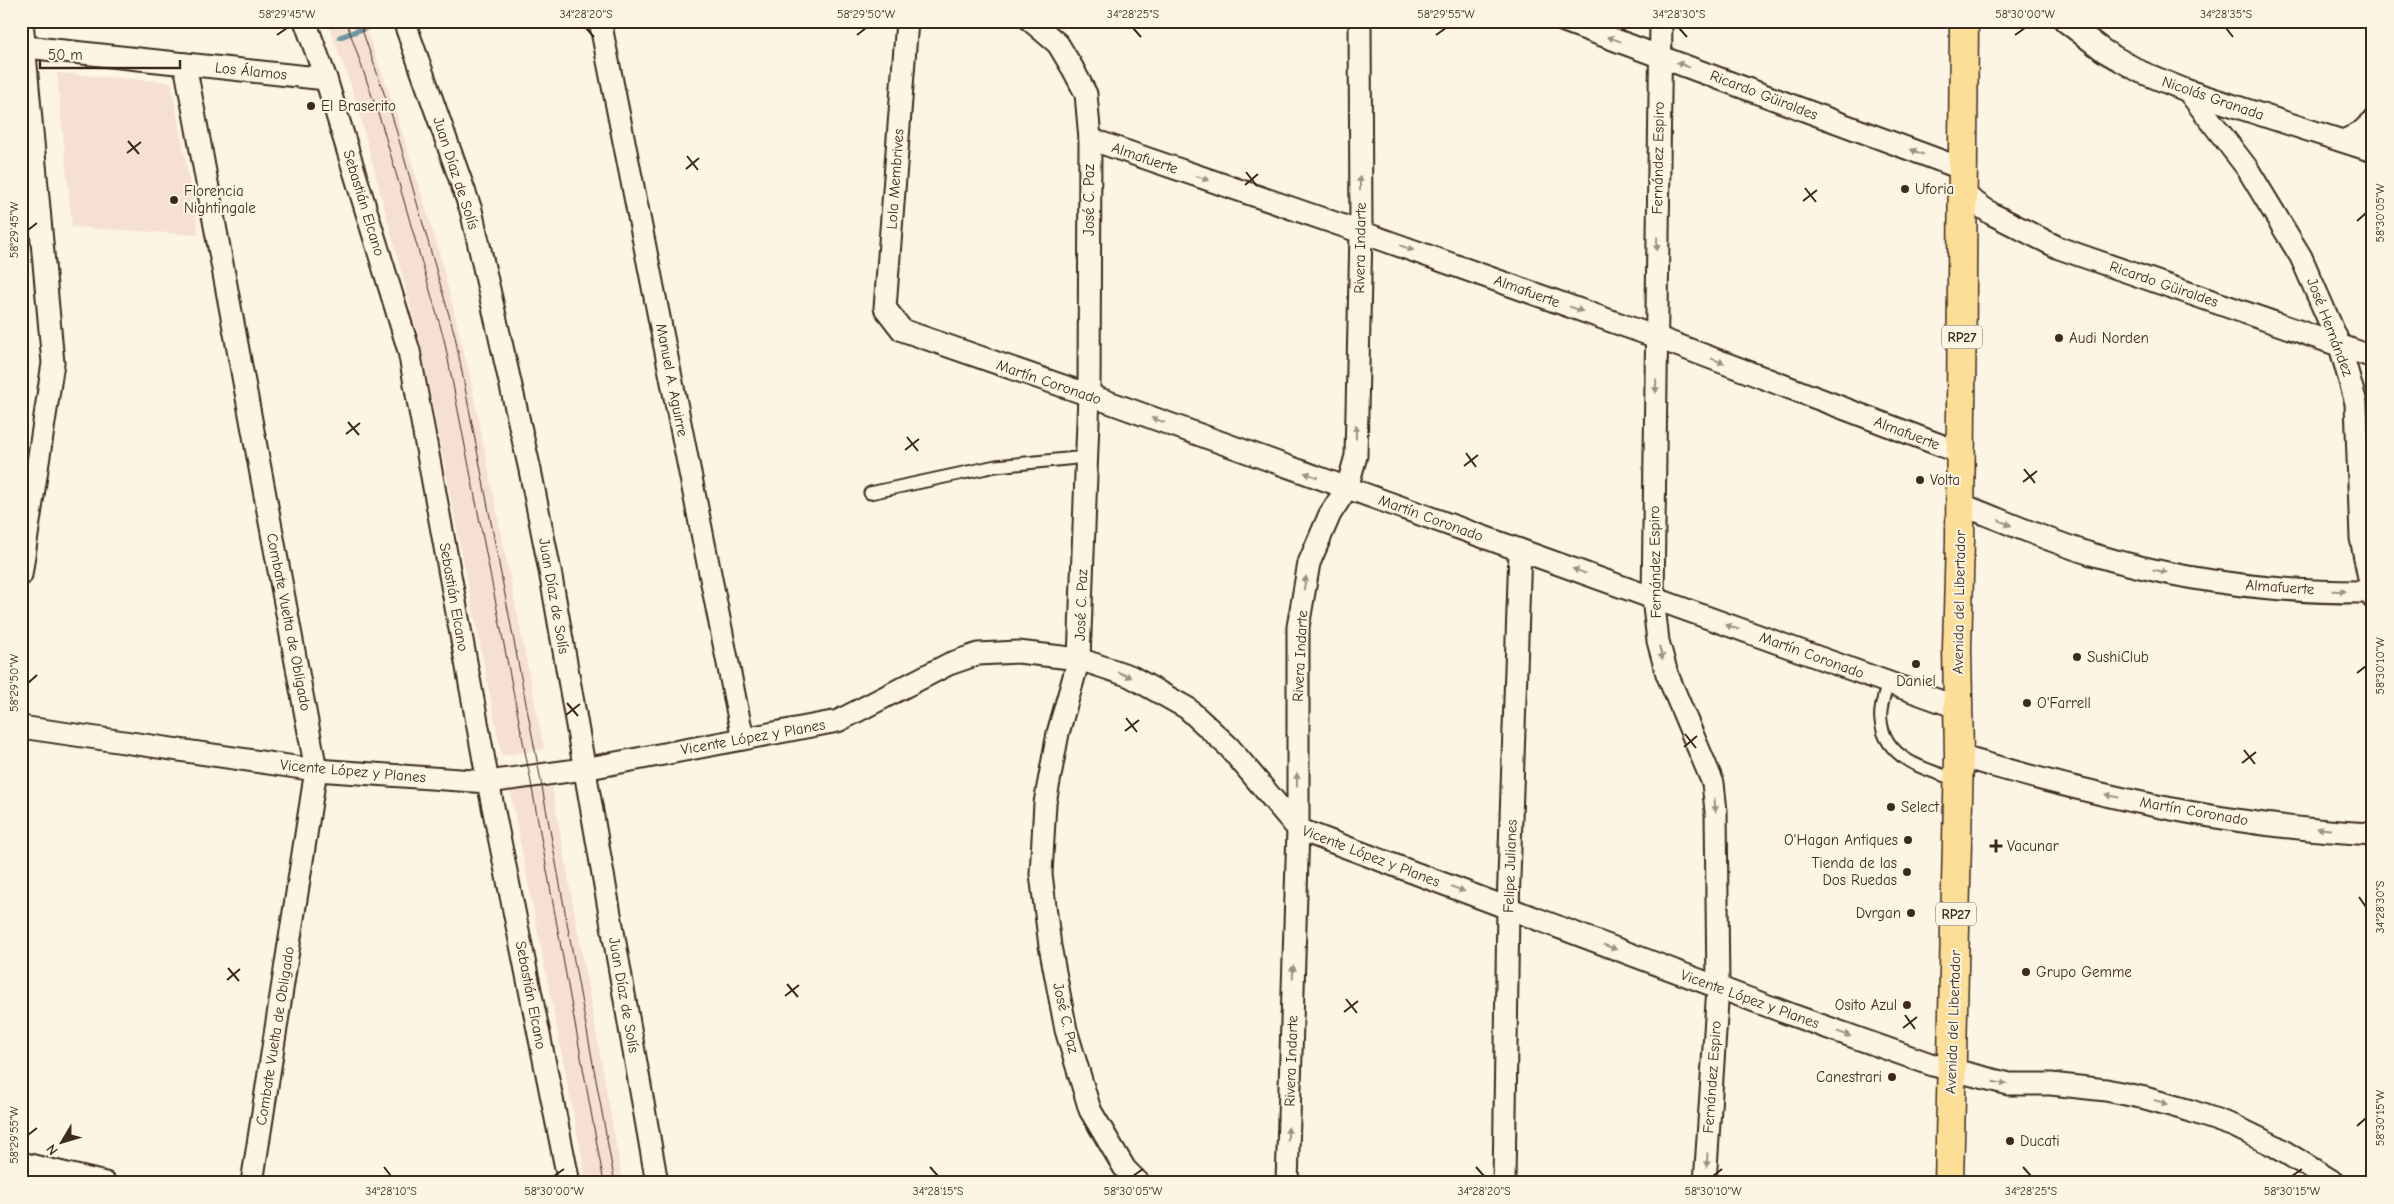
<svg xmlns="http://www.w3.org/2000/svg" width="2394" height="1204" font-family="'Comic Neue',sans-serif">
<defs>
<pattern id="forest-crowns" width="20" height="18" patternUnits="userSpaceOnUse" patternTransform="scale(1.25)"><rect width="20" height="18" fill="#addfa0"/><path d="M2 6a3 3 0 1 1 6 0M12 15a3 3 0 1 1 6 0" fill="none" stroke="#96c089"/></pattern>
</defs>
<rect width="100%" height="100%" fill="#fcf5e5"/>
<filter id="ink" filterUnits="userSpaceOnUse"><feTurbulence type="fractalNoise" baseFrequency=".02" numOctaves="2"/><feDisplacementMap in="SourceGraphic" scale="10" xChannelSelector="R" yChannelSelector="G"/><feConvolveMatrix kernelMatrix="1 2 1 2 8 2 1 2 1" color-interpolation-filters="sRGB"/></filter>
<g filter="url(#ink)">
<!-- built -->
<g fill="#f6e0d1">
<path d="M327,21h36l29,79 47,151 31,126 74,372 -42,7 -81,-410 -66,-249z"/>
<path d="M57,73l114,9 28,153 -127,-8z"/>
<path d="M552,787l71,396h-36l-77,-393z"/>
</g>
<!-- forest -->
<path fill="url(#forest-crowns)" stroke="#74845f" d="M21,286l7,82 -7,66z"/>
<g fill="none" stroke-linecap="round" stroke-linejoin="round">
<!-- stream -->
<path stroke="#7195a0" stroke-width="5.5" d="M340,37l39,-14"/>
<!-- lane casing -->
<g stroke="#3b2a1e" stroke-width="15">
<g id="lane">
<path d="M870,493l126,-27 90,-9"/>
<path d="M1888,683c-3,11 -9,26 -7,38 4,38 45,49 77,59"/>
</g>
</g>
<!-- street casing -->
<g stroke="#3b2a1e" stroke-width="25">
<g id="street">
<path d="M305,21l21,58 83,272 79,431 81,401"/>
<path d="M404,21l67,189 59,260 20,101 107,612"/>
<path d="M600,21l143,718"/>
<path d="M907,21l-22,287 17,22 187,65 870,313"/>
<path d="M1031,21l27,23 15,25 13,25 4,45 -1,256 -10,264 -21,74 -13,70 -4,71 9,72 16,84 24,80 35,59 14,14"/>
<path d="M1564,21l399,148"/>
<path d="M1661,21l-8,577 5,43 9,33 46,109 3,28 2,176 -13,196"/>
<path d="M2065,21l39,30 37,21 47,19 185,60"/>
<path d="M26,47l300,32"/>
<path d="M185,64l131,706 -64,413"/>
<path d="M2188,91l59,77 54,89 39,89 16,57 5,135 12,60"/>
<path d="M1090,139l271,93 295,105 305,116"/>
<path d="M2343,141l17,-8 13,-12"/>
<path d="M1963,194l29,20 67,34 314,109"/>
<path d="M1960,504c44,17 86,36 131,50 91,27 188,39 282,38"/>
<path d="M21,575l32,-212 -31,-342"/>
<path d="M21,727l295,43 172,12 96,-13 254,-48 111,-57 29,-10 40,-2 61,7 51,17 57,32 42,39 69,82 494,186 141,50 76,19h42l55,6 39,8 46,13 43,15 41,20 60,37"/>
<path d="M1959,756c39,11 78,23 118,32 96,24 197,41 296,46"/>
<path d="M21,1163l84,20"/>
<path d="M1287,1183l11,-354v-202l11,-64 21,-49 17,-26 9,-32 5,-224 -1,-211"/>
<path d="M1504,1183l4,-275 12,-358"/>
</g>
</g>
<!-- primary casing -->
<g stroke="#3b2a1e" stroke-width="31">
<path id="primary" d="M1949,1183l10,-427 -2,-108 3,-108 4,-519"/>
</g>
<!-- lane -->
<use href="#lane" stroke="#fcf5e5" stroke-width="11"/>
<!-- street -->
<use href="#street" stroke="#fcf5e5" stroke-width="21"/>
<!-- primary -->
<use href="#primary" stroke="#fdde96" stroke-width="28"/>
<!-- tram -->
<g stroke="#3b2a1e" stroke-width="1">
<path d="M346,21l36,104 62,214 86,438 74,406"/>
<path d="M359,21l34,98 62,217 85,440 75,407"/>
</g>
</g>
<!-- one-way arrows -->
<defs><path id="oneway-solid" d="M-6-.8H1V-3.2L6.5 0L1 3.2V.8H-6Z" transform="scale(1.25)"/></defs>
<g fill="#9c9082">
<use href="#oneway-solid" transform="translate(1614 39) rotate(-160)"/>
<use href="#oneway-solid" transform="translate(1683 65) rotate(-159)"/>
<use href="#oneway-solid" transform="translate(1917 152) rotate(-159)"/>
<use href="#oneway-solid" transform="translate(1202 178) rotate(19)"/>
<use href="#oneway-solid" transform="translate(1360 183) rotate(-90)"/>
<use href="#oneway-solid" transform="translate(1657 244) rotate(91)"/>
<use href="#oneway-solid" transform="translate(1407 248) rotate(20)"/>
<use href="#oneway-solid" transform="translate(1576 309) rotate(20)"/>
<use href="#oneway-solid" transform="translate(1718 361) rotate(21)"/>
<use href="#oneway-solid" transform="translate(1656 386) rotate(91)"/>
<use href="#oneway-solid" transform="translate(1158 420) rotate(-160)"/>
<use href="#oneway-solid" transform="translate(1356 432) rotate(-89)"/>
<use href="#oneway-solid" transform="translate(1311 475) rotate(-160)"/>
<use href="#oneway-solid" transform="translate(2005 523) rotate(24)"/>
<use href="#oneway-solid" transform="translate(1579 571) rotate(-160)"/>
<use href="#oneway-solid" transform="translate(2160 571) rotate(12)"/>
<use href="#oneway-solid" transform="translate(1305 583) rotate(-80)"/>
<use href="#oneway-solid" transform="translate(2339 591) rotate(1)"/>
<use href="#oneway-solid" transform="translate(1732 627) rotate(-160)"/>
<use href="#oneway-solid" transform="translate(1661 653) rotate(75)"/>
<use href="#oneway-solid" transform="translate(1125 675) rotate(22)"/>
<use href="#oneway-solid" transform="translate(1297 780) rotate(-91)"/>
<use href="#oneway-solid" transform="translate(2112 796) rotate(-168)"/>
<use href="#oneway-solid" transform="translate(1715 805) rotate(85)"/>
<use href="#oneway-solid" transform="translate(2324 829) rotate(-174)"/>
<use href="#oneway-solid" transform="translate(1458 889) rotate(20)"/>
<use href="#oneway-solid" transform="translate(1610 947) rotate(21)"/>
<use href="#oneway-solid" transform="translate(1293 972) rotate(-88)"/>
<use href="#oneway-solid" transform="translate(1844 1034) rotate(20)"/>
<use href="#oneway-solid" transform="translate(2000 1083) rotate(9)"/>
<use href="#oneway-solid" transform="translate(2161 1102) rotate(16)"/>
<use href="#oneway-solid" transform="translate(1288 1134) rotate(-88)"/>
<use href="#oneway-solid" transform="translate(1707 1160) rotate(94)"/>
</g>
</g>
<!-- ticks -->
<path fill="none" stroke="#3b2a1e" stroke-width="2" d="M586,28l8,9M1133,28l8,9M1679,28l8,9M2226,28l7,9M277,35l10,-7M857,35l9,-7M1436,35l10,-7M2015,35l10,-7M128,141l11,13M127,153l14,-11M687,156l11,14M686,169l13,-11M1246,172l11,14M1245,185l13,-11M1805,188l11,14M1803,201l14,-11M2357,221l9,-8M28,230l9,-7M348,422l11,13M346,434l14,-11M907,437l11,14M905,450l14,-11M1466,453l10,14M1464,466l14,-11M2024,469l11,14M2023,482l14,-11M2357,673l9,-7M28,683l9,-8M567,703l11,13M566,715l14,-11M1126,718l11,14M1125,731l14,-11M1685,734l11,14M1684,747l13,-11M2244,750l11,14M2242,763l14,-11M2359,897l7,10M228,968l11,13M227,980l13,-11M787,984l11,13M785,996l14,-11M1346,999l11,14M1344,1012l14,-11M1905,1015l10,14M1903,1028l14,-11M2357,1126l9,-8M28,1135l9,-7M384,1167l7,9M930,1167l8,9M1476,1167l8,9M2023,1167l8,9M554,1176l10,-7M1133,1176l10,-7M1713,1176l9,-7M2292,1176l10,-7"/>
<!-- markers -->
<g fill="#3b2a1e" stroke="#fcf5e5" stroke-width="2">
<circle cx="311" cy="106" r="5"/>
<circle cx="1905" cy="189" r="5"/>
<circle cx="174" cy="200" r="5"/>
<circle cx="2059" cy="338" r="5"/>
<circle cx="1920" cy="480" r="5"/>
<circle cx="2077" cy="657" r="5"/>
<circle cx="1916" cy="664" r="5"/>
<circle cx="2027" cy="703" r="5"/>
<circle cx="1891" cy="807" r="5"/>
<circle cx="1908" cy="840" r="5"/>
<path d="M1993.5 838.5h5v5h5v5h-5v5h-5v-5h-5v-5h5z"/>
<circle cx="1907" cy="872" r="5"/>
<circle cx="1911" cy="913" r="5"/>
<circle cx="2026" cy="972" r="5"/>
<circle cx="1907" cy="1005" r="5"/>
<circle cx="1892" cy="1077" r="5"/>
<circle cx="2010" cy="1141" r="5"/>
</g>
<g text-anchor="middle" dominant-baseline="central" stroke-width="4" stroke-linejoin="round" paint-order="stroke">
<!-- shield labels -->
<g fill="#fcf5e5" stroke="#75675a" stroke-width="1">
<rect x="1942" y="325.5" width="40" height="23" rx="4"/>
<rect x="1936" y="902.5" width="40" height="23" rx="4"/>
</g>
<g font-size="14" font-weight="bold" fill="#3b2a1e">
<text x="1962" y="337">RP27</text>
<text x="1956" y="914">RP27</text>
</g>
<!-- street labels -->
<g font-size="15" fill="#3b2a1e" stroke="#fcf5e5">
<text transform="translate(251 71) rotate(6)">Los Álamos</text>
<text transform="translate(1764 95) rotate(21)">Ricardo Güiraldes</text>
<text transform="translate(2213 98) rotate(19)">Nicolás Granada</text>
<text transform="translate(1145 158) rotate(19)">Almafuerte</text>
<text transform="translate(1658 158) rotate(-89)">Fernández Espiro</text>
<text transform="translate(456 173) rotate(72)">Juan Díaz de Solís</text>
<text transform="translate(895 179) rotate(-86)">Lola Membrives</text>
<text transform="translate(1089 200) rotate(-90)">José C. Paz</text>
<text transform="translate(364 203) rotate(73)">Sebastián Elcano</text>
<text transform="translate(1360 248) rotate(-89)">Rivera Indarte</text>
<text transform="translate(2164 284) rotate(19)">Ricardo Güiraldes</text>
<text transform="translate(1527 291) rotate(20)">Almafuerte</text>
<text transform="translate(2330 327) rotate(69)">José Hernández</text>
<text transform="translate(672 380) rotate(79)">Manuel A. Aguirre</text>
<text transform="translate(1049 382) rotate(19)">Martín Coronado</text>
<text transform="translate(1907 433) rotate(21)">Almafuerte</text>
<text transform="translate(1431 518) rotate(20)">Martín Coronado</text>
<text transform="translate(1655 562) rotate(-91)">Fernández Espiro</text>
<text transform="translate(2280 587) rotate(4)">Almafuerte</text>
<text transform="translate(554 596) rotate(80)">Juan Díaz de Solís</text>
<text transform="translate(454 597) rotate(80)">Sebastián Elcano</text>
<text transform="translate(1959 602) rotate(-89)">Avenida del Libertador</text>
<text transform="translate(1081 605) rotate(-88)">José C. Paz</text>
<text transform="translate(289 622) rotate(79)">Combate Vuelta de Obligado</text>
<text transform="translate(1812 655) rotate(20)">Martín Coronado</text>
<text transform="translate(1300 656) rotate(-87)">Rivera Indarte</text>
<text transform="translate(753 737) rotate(-10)">Vicente López y Planes</text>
<text transform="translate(353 771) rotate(5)">Vicente López y Planes</text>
<text transform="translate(2194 811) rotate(10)">Martín Coronado</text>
<text transform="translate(1371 856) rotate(21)">Vicente López y Planes</text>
<text transform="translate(1510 866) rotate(-88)">Felipe Julianes</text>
<text transform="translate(531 995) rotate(79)">Sebastián Elcano</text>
<text transform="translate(624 995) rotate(80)">Juan Díaz de Solís</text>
<text transform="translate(1750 999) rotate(20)">Vicente López y Planes</text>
<text transform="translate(1066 1018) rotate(77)">José C. Paz</text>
<text transform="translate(1953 1022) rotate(-88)">Avenida del Libertador</text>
<text transform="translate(275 1036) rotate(-81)">Combate Vuelta de Obligado</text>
<text transform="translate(1291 1061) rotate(-88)">Rivera Indarte</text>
<text transform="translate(1712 1077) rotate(-86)">Fernández Espiro</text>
</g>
<!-- poi labels -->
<g font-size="15" fill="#3b2a1e" stroke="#fcf5e5" text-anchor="start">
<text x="321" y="106">El Braserito</text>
<text x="1915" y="189">Uforia</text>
<text x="184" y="191">Florencia<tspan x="184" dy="17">Nightingale</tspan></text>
<text x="2069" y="338">Audi Norden</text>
<text x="1930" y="480">Volta</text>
<text x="2087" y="657">SushiClub</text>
<text x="1916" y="681" text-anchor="middle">Daniel</text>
<text x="2037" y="703">O'Farrell</text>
<text x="1901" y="807">Select</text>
<text x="1898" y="840" text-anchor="end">O'Hagan Antiques</text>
<text x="2007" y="846">Vacunar</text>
<text x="1897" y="863" text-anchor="end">Tienda de las<tspan x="1897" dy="17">Dos Ruedas</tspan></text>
<text x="1901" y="913" text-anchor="end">Dvrgan</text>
<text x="2036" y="972">Grupo Gemme</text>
<text x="1897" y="1005" text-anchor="end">Osito Azul</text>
<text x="1882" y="1077" text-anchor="end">Canestrari</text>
<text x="2020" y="1141">Ducati</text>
</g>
</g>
<!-- margin -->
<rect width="2394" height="1204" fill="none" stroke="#fcf5e5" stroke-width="55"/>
<!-- north arrow -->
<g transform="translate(62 1142) rotate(232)" stroke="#fcf5e5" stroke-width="4" paint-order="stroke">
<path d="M0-4L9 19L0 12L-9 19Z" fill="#3b2a1e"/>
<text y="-8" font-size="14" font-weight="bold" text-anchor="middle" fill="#3b2a1e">N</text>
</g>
<!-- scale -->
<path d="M40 60v8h140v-8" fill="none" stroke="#3b2a1e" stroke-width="2.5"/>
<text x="48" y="60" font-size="15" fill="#3b2a1e" stroke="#fcf5e5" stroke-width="4" paint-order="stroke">50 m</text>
<rect x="28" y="28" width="2338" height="1148" fill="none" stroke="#3b2a1e" stroke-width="2"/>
<g font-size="12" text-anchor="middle" fill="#3b2a1e">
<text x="287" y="18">58°29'45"W</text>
<text x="586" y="18">34°28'20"S</text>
<text x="866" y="18">58°29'50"W</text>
<text x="1133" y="18">34°28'25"S</text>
<text x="1446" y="18">58°29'55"W</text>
<text x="1679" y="18">34°28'30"S</text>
<text x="2025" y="18">58°30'00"W</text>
<text x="2226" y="18">34°28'35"S</text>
<text transform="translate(2380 213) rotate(-90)" y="4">58°30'05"W</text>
<text transform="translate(14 230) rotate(-90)" y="4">58°29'45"W</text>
<text transform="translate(2380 666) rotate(-90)" y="4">58°30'10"W</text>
<text transform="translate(14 683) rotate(-90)" y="4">58°29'50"W</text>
<text transform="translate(2380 907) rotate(-90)" y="4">34°28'30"S</text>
<text transform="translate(2380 1118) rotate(-90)" y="4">58°30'15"W</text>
<text transform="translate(14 1135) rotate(-90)" y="4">58°29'55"W</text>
<text x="391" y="1195">34°28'10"S</text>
<text x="554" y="1195">58°30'00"W</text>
<text x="938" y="1195">34°28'15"S</text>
<text x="1133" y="1195">58°30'05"W</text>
<text x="1484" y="1195">34°28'20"S</text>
<text x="1713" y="1195">58°30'10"W</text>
<text x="2031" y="1195">34°28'25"S</text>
<text x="2292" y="1195">58°30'15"W</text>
</g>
</svg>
